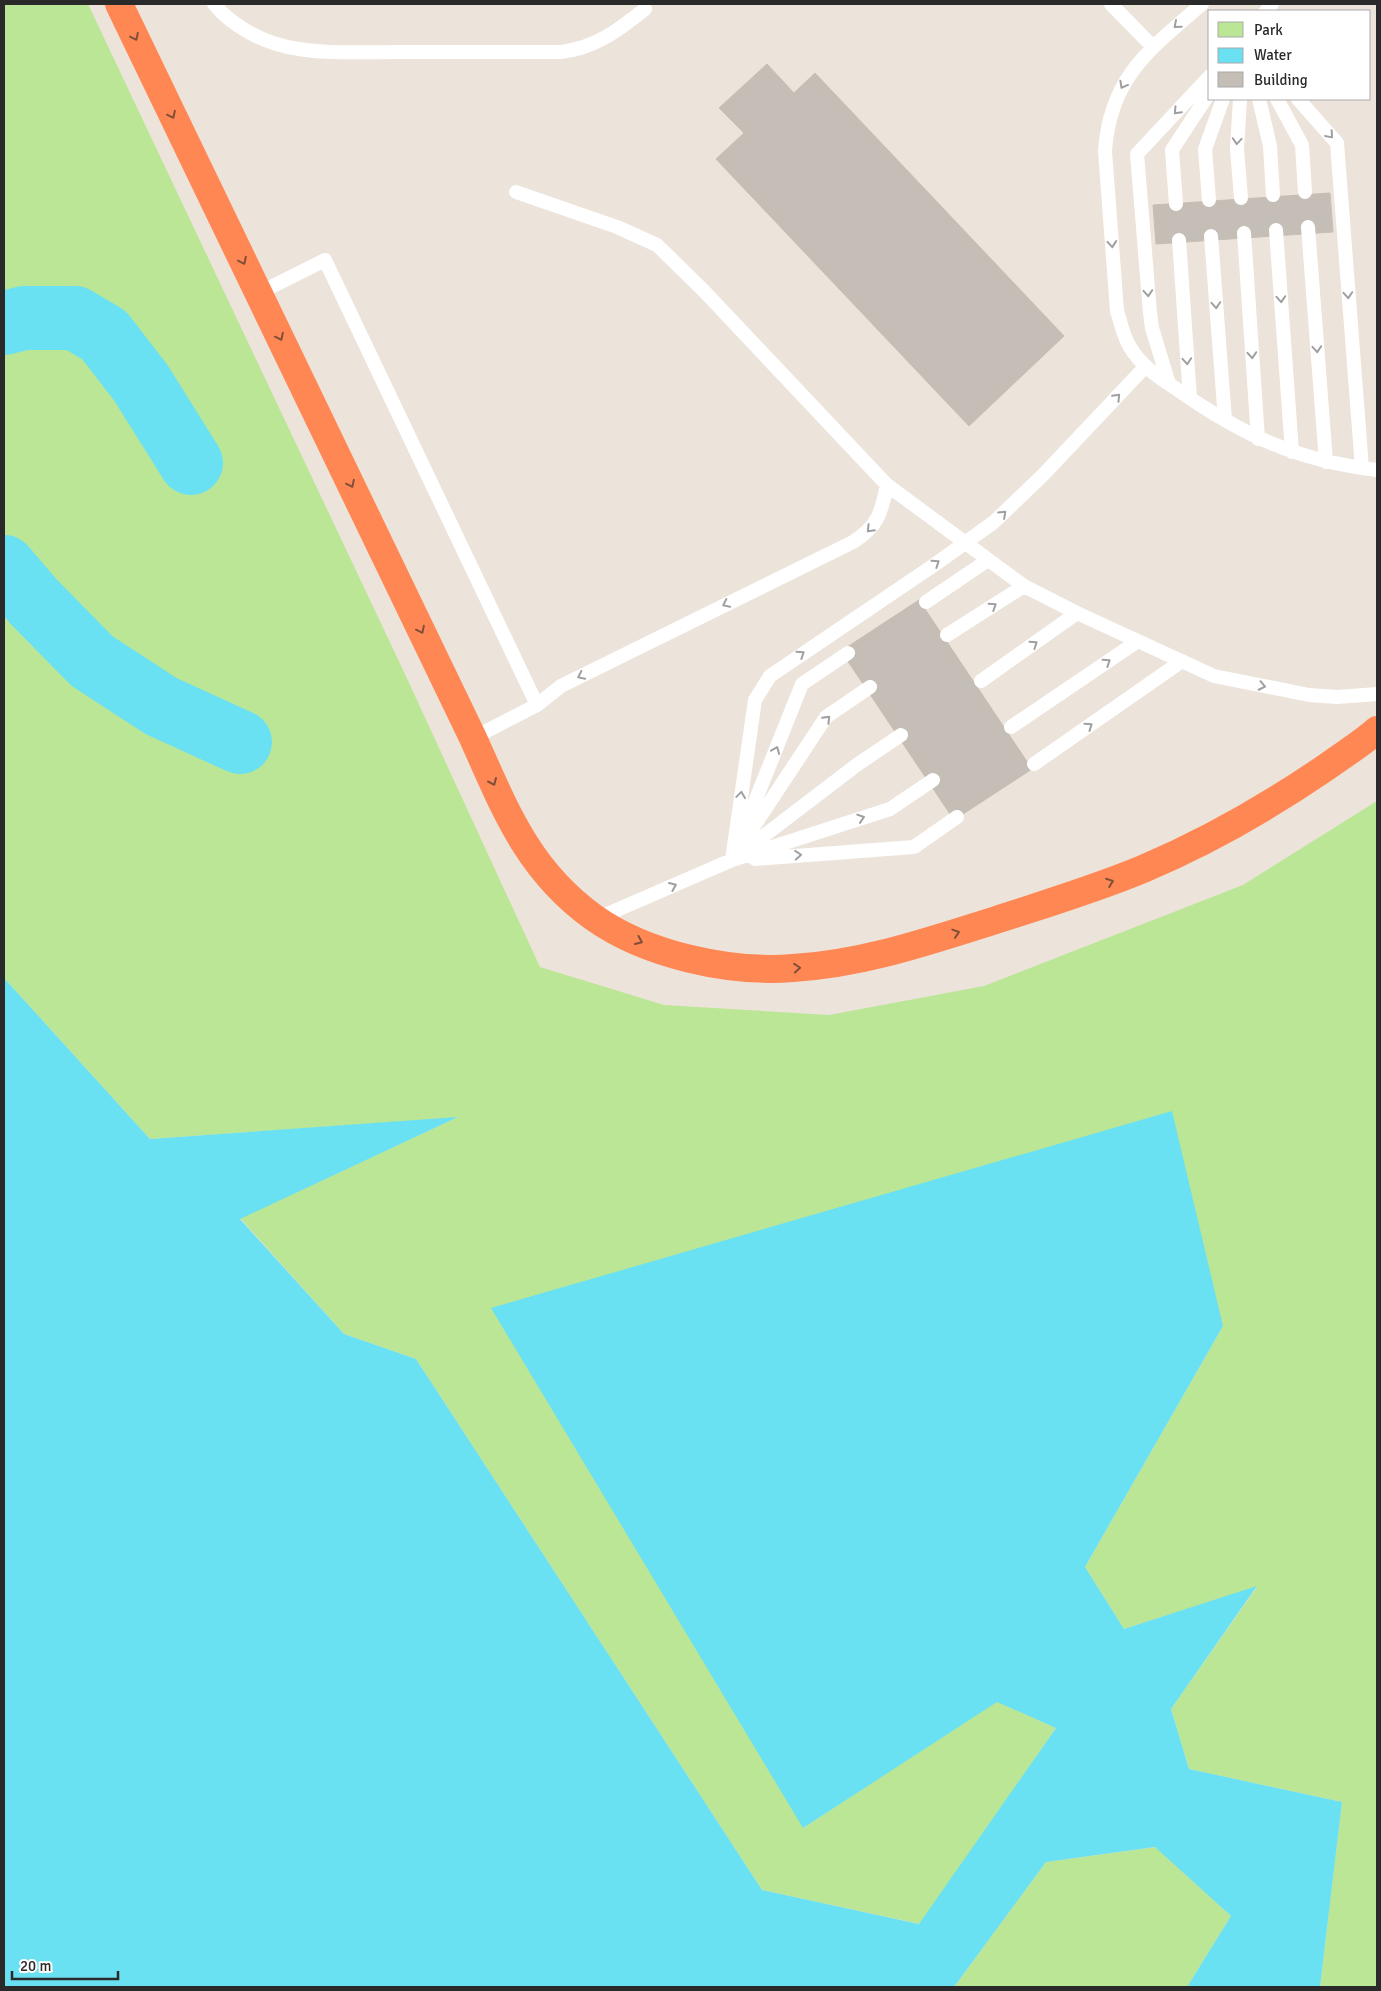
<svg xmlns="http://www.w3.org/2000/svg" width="1381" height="1991" font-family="Signika,sans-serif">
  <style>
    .green { fill: #bbe695 }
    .water { fill: #69e1f3 }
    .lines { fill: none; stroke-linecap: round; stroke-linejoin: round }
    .river { stroke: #69e1f3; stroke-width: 64 }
    .building { fill: #c4beb6; stroke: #c8beb4 }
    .service { stroke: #fff; stroke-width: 14 }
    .motorway { stroke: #ff8753; stroke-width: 28 }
    .oneway { stroke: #9f9f9f }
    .oneway2 { stroke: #7f4f3a }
  </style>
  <rect width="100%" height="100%" fill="#ece3db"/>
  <path class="green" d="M 4,4 L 88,4 L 404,672 L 540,967 L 664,1005 L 829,1015 L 984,986 L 1243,885 L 1377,801 L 1377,1987 L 1320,1987 L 1342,1802 L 1189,1769 L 1171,1709 L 1257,1587 L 1124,1629 L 1085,1567 L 1223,1326 L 803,1828 L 997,1701 L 1056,1728 L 920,1924 L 762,1890 L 416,1359 L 344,1334 L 240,1218 L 456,1118 L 150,1139 L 4,978 Z
    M 1156,1847 L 1231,1916 L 1187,1987 L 954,1987 L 1046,1862 Z"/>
  <path class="water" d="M 4,978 L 150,1139 L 458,1117 L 240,1219 L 344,1334 L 416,1359 L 762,1890 L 919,1924 L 1056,1728 L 997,1702 L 803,1828 L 491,1308 L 1172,1111 L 1223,1326 L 1085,1567 L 1124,1629 L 1257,1586 L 1171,1709 L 1189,1769 L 1342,1802 L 1320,1987 L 1187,1987 L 1231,1916 L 1155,1847 L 1046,1862 L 954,1987 L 4,1987 Z"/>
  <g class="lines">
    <path class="river" d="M 4,323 L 24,318 L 75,318 L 104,335 L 141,383 L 191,463
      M 4,567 L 33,601 L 92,661 L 161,706 L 240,742"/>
  </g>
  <path class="building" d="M 767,64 L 794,93 L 815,73 L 1064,336 L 969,426 L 716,159 L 744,133 L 719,108 Z
    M 1330,193 L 1333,232 L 1156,244 L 1153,205 Z
    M 919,600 L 1032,769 L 954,820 L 841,651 Z"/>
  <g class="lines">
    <path class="service" d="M 214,4 C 234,28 267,45 299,49 C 331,54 365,52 398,52 C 452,52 507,52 561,52 C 595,48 619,30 645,9
      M 1111,4 L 1153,47
      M 1202,4 C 1150,49 1110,77 1105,151 L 1117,311 C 1121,323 1123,336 1130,347 C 1141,366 1160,378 1178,390 C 1242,435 1298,461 1377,470
      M 1266,11 L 1272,4
      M 1240,99 L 1237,149 L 1241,198
      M 1259,99 L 1270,146 L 1273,195
      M 1277,99 L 1302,145 L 1305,192
      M 1298,99 L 1337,143 L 1362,468
      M 516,192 L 617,227 L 657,245 L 704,291 L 887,485 L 1024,586 L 1077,613 L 1214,676 L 1309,695 L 1337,697 L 1377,694
      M 1209,200 L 1205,149 L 1223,99
      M 1176,204 L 1172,150 L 1210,92
      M 1308,227 L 1326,462
      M 1276,230 L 1292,452
      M 1244,233 L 1258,439
      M 1211,236 L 1225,420
      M 1179,240 L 1190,398
      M 259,293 L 325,260 L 537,705
      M 1169,384 L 1152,328 L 1150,313 L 1137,154 L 1210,76
      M 926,602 L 988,560
      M 947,635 L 1024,586
      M 981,681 L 1077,613
      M 1011,727 L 1138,641
      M 473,738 L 537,705 L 561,686 L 853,542 C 878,526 881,514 887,485
      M 1034,764 L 1182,661
      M 748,835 L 826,717 L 870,687
      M 740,839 L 802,684 L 848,653
      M 740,854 L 858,764 L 901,735
      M 755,859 L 914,847 L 957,817
      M 732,860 L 755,700 L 770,676 L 937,563 L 994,522 L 1043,475 L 1145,367
      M 596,919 L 732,860 L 890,809 L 933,780"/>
    <path class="motorway" d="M 119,4 L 473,738 C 505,809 527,869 593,917 C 646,955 729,973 793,968 C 863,964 929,941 996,920 C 1045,904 1095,889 1143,869 C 1207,842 1268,807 1325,768 C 1343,755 1361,744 1377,730"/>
  </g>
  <defs><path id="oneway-chevron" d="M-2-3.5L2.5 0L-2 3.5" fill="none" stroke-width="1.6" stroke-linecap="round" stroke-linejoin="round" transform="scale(1.25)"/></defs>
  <g class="oneway">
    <use href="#oneway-chevron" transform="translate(1177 25) rotate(139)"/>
    <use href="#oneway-chevron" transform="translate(1123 85) rotate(119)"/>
    <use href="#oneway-chevron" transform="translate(1177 111) rotate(133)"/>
    <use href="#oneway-chevron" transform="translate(1330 135) rotate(49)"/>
    <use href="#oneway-chevron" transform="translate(1237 141) rotate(94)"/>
    <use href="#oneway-chevron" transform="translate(1112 244) rotate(85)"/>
    <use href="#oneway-chevron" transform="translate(1148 293) rotate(86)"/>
    <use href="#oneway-chevron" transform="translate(1348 295) rotate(86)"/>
    <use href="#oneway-chevron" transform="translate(1281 299) rotate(86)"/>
    <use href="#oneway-chevron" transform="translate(1216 305) rotate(86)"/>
    <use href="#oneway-chevron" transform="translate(1317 349) rotate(86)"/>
    <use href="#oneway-chevron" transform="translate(1252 355) rotate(86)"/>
    <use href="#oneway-chevron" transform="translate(1187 361) rotate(86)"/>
    <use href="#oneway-chevron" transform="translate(1117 397) rotate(-46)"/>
    <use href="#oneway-chevron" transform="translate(1003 514) rotate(-43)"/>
    <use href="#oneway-chevron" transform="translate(870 529) rotate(134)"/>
    <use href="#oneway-chevron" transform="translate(936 563) rotate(-34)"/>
    <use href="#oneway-chevron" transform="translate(726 604) rotate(154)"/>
    <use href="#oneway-chevron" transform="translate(993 606) rotate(-33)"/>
    <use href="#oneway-chevron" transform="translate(1034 644) rotate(-35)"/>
    <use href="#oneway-chevron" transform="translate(801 654) rotate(-34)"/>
    <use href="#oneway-chevron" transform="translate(1107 662) rotate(-34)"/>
    <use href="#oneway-chevron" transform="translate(581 676) rotate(154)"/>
    <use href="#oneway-chevron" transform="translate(1262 686) rotate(12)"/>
    <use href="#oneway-chevron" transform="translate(827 719) rotate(-46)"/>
    <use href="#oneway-chevron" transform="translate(1089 726) rotate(-35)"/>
    <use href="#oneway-chevron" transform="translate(776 750) rotate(-68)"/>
    <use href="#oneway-chevron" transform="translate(741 795) rotate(-82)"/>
    <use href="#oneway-chevron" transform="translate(861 818) rotate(-18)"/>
    <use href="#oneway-chevron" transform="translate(798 855) rotate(-4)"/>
    <use href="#oneway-chevron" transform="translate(673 886) rotate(-23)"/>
  </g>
  <g class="oneway2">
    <use href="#oneway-chevron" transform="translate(135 37) rotate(64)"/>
    <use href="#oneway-chevron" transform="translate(172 115) rotate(64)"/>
    <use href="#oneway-chevron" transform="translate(243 261) rotate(64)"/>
    <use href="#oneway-chevron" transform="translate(280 337) rotate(64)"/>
    <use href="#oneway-chevron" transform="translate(351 484) rotate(64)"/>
    <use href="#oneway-chevron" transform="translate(421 630) rotate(64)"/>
    <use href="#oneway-chevron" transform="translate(493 782) rotate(66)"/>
    <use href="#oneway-chevron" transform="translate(1110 882) rotate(-21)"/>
    <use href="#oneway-chevron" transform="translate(956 933) rotate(-18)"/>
    <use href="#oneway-chevron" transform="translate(639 941) rotate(24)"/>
    <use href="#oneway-chevron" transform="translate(797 968) rotate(-5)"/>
  </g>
  <rect width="1381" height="1991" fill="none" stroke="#2a2a2a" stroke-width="10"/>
  <rect x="1208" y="10" width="162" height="90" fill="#ffffff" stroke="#aaaaaa"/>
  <rect x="1218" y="22" width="25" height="15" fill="#bbe695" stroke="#aaaaaa"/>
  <text x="1254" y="35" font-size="15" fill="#2a2a2a">Park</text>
  <rect x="1218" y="48" width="25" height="15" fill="#69e1f3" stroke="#aaaaaa"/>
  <text x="1254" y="60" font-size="15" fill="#2a2a2a">Water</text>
  <rect x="1218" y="72" width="25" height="15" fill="#c4beb6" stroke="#aaaaaa"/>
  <text x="1254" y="85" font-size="15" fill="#2a2a2a">Building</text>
  <path d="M12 1971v8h106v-8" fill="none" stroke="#2a2a2a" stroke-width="2.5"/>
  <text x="20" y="1971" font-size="15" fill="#2a2a2a" stroke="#ffffff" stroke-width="4" paint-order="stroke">20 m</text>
</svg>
